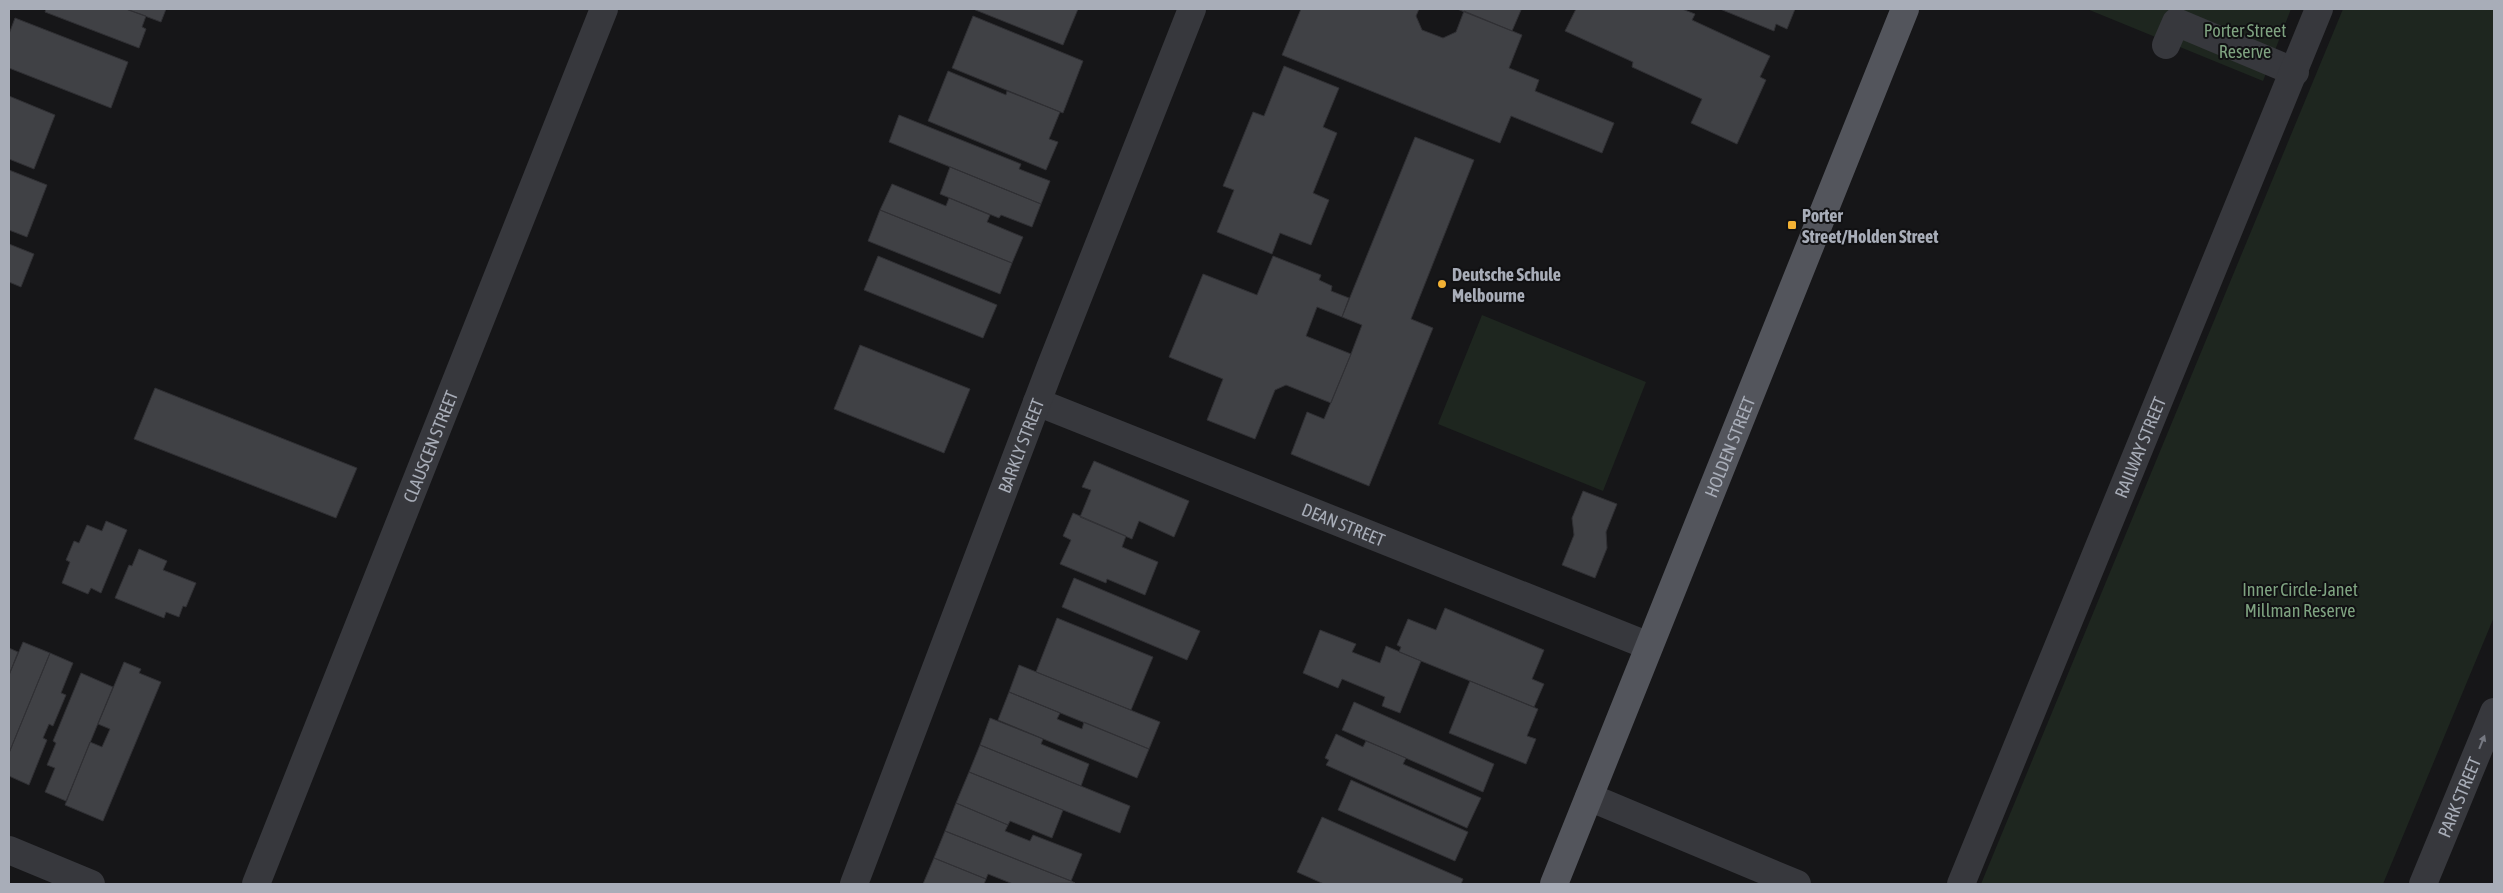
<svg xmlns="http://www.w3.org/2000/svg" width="2503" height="893" font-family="'Asap Condensed',sans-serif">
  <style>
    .green { fill: #1e261f }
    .building { fill: #404145; stroke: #303034 }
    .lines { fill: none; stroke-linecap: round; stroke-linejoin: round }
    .minor { stroke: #37383d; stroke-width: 28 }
    .major { stroke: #53555c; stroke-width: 28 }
    .oneway { fill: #757881 }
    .poi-dot { fill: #f2b134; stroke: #111113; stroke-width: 2 }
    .labels { text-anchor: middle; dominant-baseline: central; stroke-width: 4; stroke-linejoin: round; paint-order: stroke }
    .park-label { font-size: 18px; fill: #7fa381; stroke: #111113 }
    .poi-label { font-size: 18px; font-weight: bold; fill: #a8adb8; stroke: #111113; text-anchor: start }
    .street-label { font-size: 18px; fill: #a8adb8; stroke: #111113 }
  </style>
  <rect width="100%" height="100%" fill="#161618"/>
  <path class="green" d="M 2087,9 L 2291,9 L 2263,81 Z
    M 2343,9 L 2494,9 L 2494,617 L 2383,884 L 1981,884 Z
    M 1482,315 L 1646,382 L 1603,491 L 1438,424 Z"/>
  <path class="building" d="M 46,9 L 126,9 L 146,16 L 142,27 L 146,29 L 139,48 L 45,12 Z
    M 126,9 L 166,9 L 161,22 Z
    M 973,9 L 1078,9 L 1063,45 Z
    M 1301,9 L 1419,9 L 1416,16 L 1422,30 L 1443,38 L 1456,32 L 1464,11 L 1522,35 L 1509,68 L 1539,80 L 1535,91 L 1614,123 L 1602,153 L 1511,116 L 1500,143 L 1282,55 Z
    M 1457,9 L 1518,9 L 1521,10 L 1512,31 Z
    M 1576,9 L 1682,9 L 1695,14 L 1692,20 L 1770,56 L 1760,77 L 1766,80 L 1737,144 L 1691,123 L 1702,99 L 1632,67 L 1633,62 L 1565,31 Z
    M 1720,9 L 1795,9 L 1787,29 L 1776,24 L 1774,31 Z
    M 973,16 L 1083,61 L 1063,113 L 952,68 Z
    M 15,18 L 128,62 L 111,108 L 9,68 L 9,34 Z
    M 1284,66 L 1339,88 L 1323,127 L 1337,133 L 1313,193 L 1329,200 L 1311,245 L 1280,233 L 1272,254 L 1217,232 L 1234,190 L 1223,186 L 1253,112 L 1264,116 Z
    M 948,71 L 1006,95 L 1007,91 L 1060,112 L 1049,139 L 1058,142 L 1046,170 L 928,121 Z
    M 9,96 L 55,115 L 34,169 L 9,159 Z
    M 899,115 L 1021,164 L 1019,169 L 1050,181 L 1041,204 L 889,142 Z
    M 1415,137 L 1474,160 L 1411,319 L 1433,328 L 1369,486 L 1291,454 L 1307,412 L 1324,419 L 1351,354 L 1362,325 L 1342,317 Z
    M 950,167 L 1041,204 L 1032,227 L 1001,215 L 999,218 L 940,194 Z
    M 9,170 L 47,185 L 27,237 L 9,230 Z
    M 892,184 L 946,206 L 949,198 L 990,215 L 987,222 L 1023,237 L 1012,263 L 880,210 Z
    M 880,210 L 1012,263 L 1000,294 L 868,241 Z
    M 9,244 L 34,254 L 21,287 L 9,282 Z
    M 878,256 L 997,305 L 983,338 L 864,290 Z
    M 1273,256 L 1321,275 L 1319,280 L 1332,286 L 1331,291 L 1349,298 L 1342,317 L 1317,307 L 1306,336 L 1351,354 L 1331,403 L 1286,385 L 1275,390 L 1255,439 L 1207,420 L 1223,379 L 1169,357 L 1203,274 L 1257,295 Z
    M 860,345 L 970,389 L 944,453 L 834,409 Z
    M 155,388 L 357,468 L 336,518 L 134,439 Z
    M 1094,461 L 1189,501 L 1174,537 L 1139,521 L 1132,539 L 1080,517 L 1091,490 L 1082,487 Z
    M 1583,491 L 1617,504 L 1606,532 L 1607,548 L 1595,578 L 1562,565 L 1574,535 L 1572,518 Z
    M 1073,513 L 1126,536 L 1122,547 L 1158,562 L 1145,595 L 1107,579 L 1106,583 L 1060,564 L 1071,540 L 1063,536 Z
    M 106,521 L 127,530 L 101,593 L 91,588 L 88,594 L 62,583 L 70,562 L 66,560 L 74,541 L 79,543 L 87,525 L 102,531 Z
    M 139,549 L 167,561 L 163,570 L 196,583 L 186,607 L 183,606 L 179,617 L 166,612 L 164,618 L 115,598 L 129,565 L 132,566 Z
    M 1074,578 L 1200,631 L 1187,660 L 1062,607 Z
    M 1445,608 L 1544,650 L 1532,679 L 1544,684 L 1534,707 L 1399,652 L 1401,647 L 1397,645 L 1408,619 L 1436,630 Z
    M 1057,618 L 1153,657 L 1131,710 L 1036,672 Z
    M 1320,630 L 1356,644 L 1352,652 L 1380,663 L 1386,646 L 1421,661 L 1400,713 L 1382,706 L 1385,697 L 1342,679 L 1338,688 L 1303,673 Z
    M 23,642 L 50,653 L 9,753 L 9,675 Z
    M 9,648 L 18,652 L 9,675 Z
    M 50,653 L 73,663 L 61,693 L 66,695 L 53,726 L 49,724 L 43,738 L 47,740 L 29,785 L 9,776 L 9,753 Z
    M 124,662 L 141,669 L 139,673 L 161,682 L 103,821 L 65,805 L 90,742 L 102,747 L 110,729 L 98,724 Z
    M 1019,665 L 1160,722 L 1149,749 L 1009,692 Z
    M 81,673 L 113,687 L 66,801 L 45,792 L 55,768 L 47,765 L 56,743 L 53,741 Z
    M 1470,681 L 1538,709 L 1527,736 L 1536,739 L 1526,764 L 1449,733 Z
    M 1009,692 L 1060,713 L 1057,719 L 1082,729 L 1084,722 L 1149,749 L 1137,778 L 998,720 Z
    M 1354,702 L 1494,764 L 1483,792 L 1342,730 Z
    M 990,718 L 1043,739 L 1041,744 L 1089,764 L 1081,786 L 980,745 Z
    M 1336,734 L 1363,747 L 1366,741 L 1406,758 L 1403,764 L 1481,798 L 1467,828 L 1326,765 L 1329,760 L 1325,758 Z
    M 980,745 L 1130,806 L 1120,833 L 969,772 Z
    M 969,772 L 1063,810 L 1052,838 L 1010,821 L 1008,825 L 956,803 Z
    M 1351,780 L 1468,832 L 1455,861 L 1338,810 Z
    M 956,803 L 1008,825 L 1005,831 L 1030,841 L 1033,835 L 1082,854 L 1071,881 L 945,831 Z
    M 1322,817 L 1463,879 L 1461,884 L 1324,884 L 1297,872 Z
    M 945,831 L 1071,881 L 1075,883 L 1013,884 L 988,874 L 986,879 L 934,858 Z
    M 934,858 L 986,879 L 984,884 L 923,884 Z"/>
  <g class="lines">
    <g class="minor">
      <path d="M 2166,45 L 2176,22 L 2295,72"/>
      <path id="s1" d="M 1037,402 L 1649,646"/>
      <path d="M 1589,797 L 1797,884"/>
      <path d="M 9,850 L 91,884"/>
      <path id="s2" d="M 256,884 L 604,9"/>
      <path id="s3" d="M 854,884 L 1050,368 L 1192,9"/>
      <path id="s4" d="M 1961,884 L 2319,9"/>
      <path id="s5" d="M 2423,884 L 2494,712"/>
    </g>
    <path class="major" id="s6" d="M 1554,884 L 1905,9"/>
  </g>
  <defs><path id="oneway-solid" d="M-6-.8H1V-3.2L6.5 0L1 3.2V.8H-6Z" transform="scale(1.25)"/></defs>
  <use class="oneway" href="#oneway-solid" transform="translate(2482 742) rotate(-68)"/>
  <g class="poi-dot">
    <rect x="1787" y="220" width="10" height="10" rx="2.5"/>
    <circle cx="1442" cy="284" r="5"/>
  </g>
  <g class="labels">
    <g class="park-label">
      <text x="2245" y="30">Porter Street<tspan x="2245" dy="21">Reserve</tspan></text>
      <text x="2300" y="589">Inner Circle-Janet<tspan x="2300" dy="21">Millman Reserve</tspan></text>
    </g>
    <g class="poi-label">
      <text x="1802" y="215">Porter<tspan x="1802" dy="21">Street/Holden Street</tspan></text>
      <text x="1452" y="274">Deutsche Schule<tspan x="1452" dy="21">Melbourne</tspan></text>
    </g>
    <g class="street-label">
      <text stroke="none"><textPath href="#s3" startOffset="469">BARKLY STREET</textPath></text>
      <text stroke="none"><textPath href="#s2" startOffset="471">CLAUSCEN STREET</textPath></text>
      <text stroke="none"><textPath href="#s6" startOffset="471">HOLDEN STREET</textPath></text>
      <text stroke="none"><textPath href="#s4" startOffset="472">RAILWAY STREET</textPath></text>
      <text stroke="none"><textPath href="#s1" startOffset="330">DEAN STREET</textPath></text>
      <text stroke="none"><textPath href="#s5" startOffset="94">PARK STREET</textPath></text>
    </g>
  </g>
  <rect width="2503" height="893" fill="none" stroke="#a8adb8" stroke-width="20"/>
</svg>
